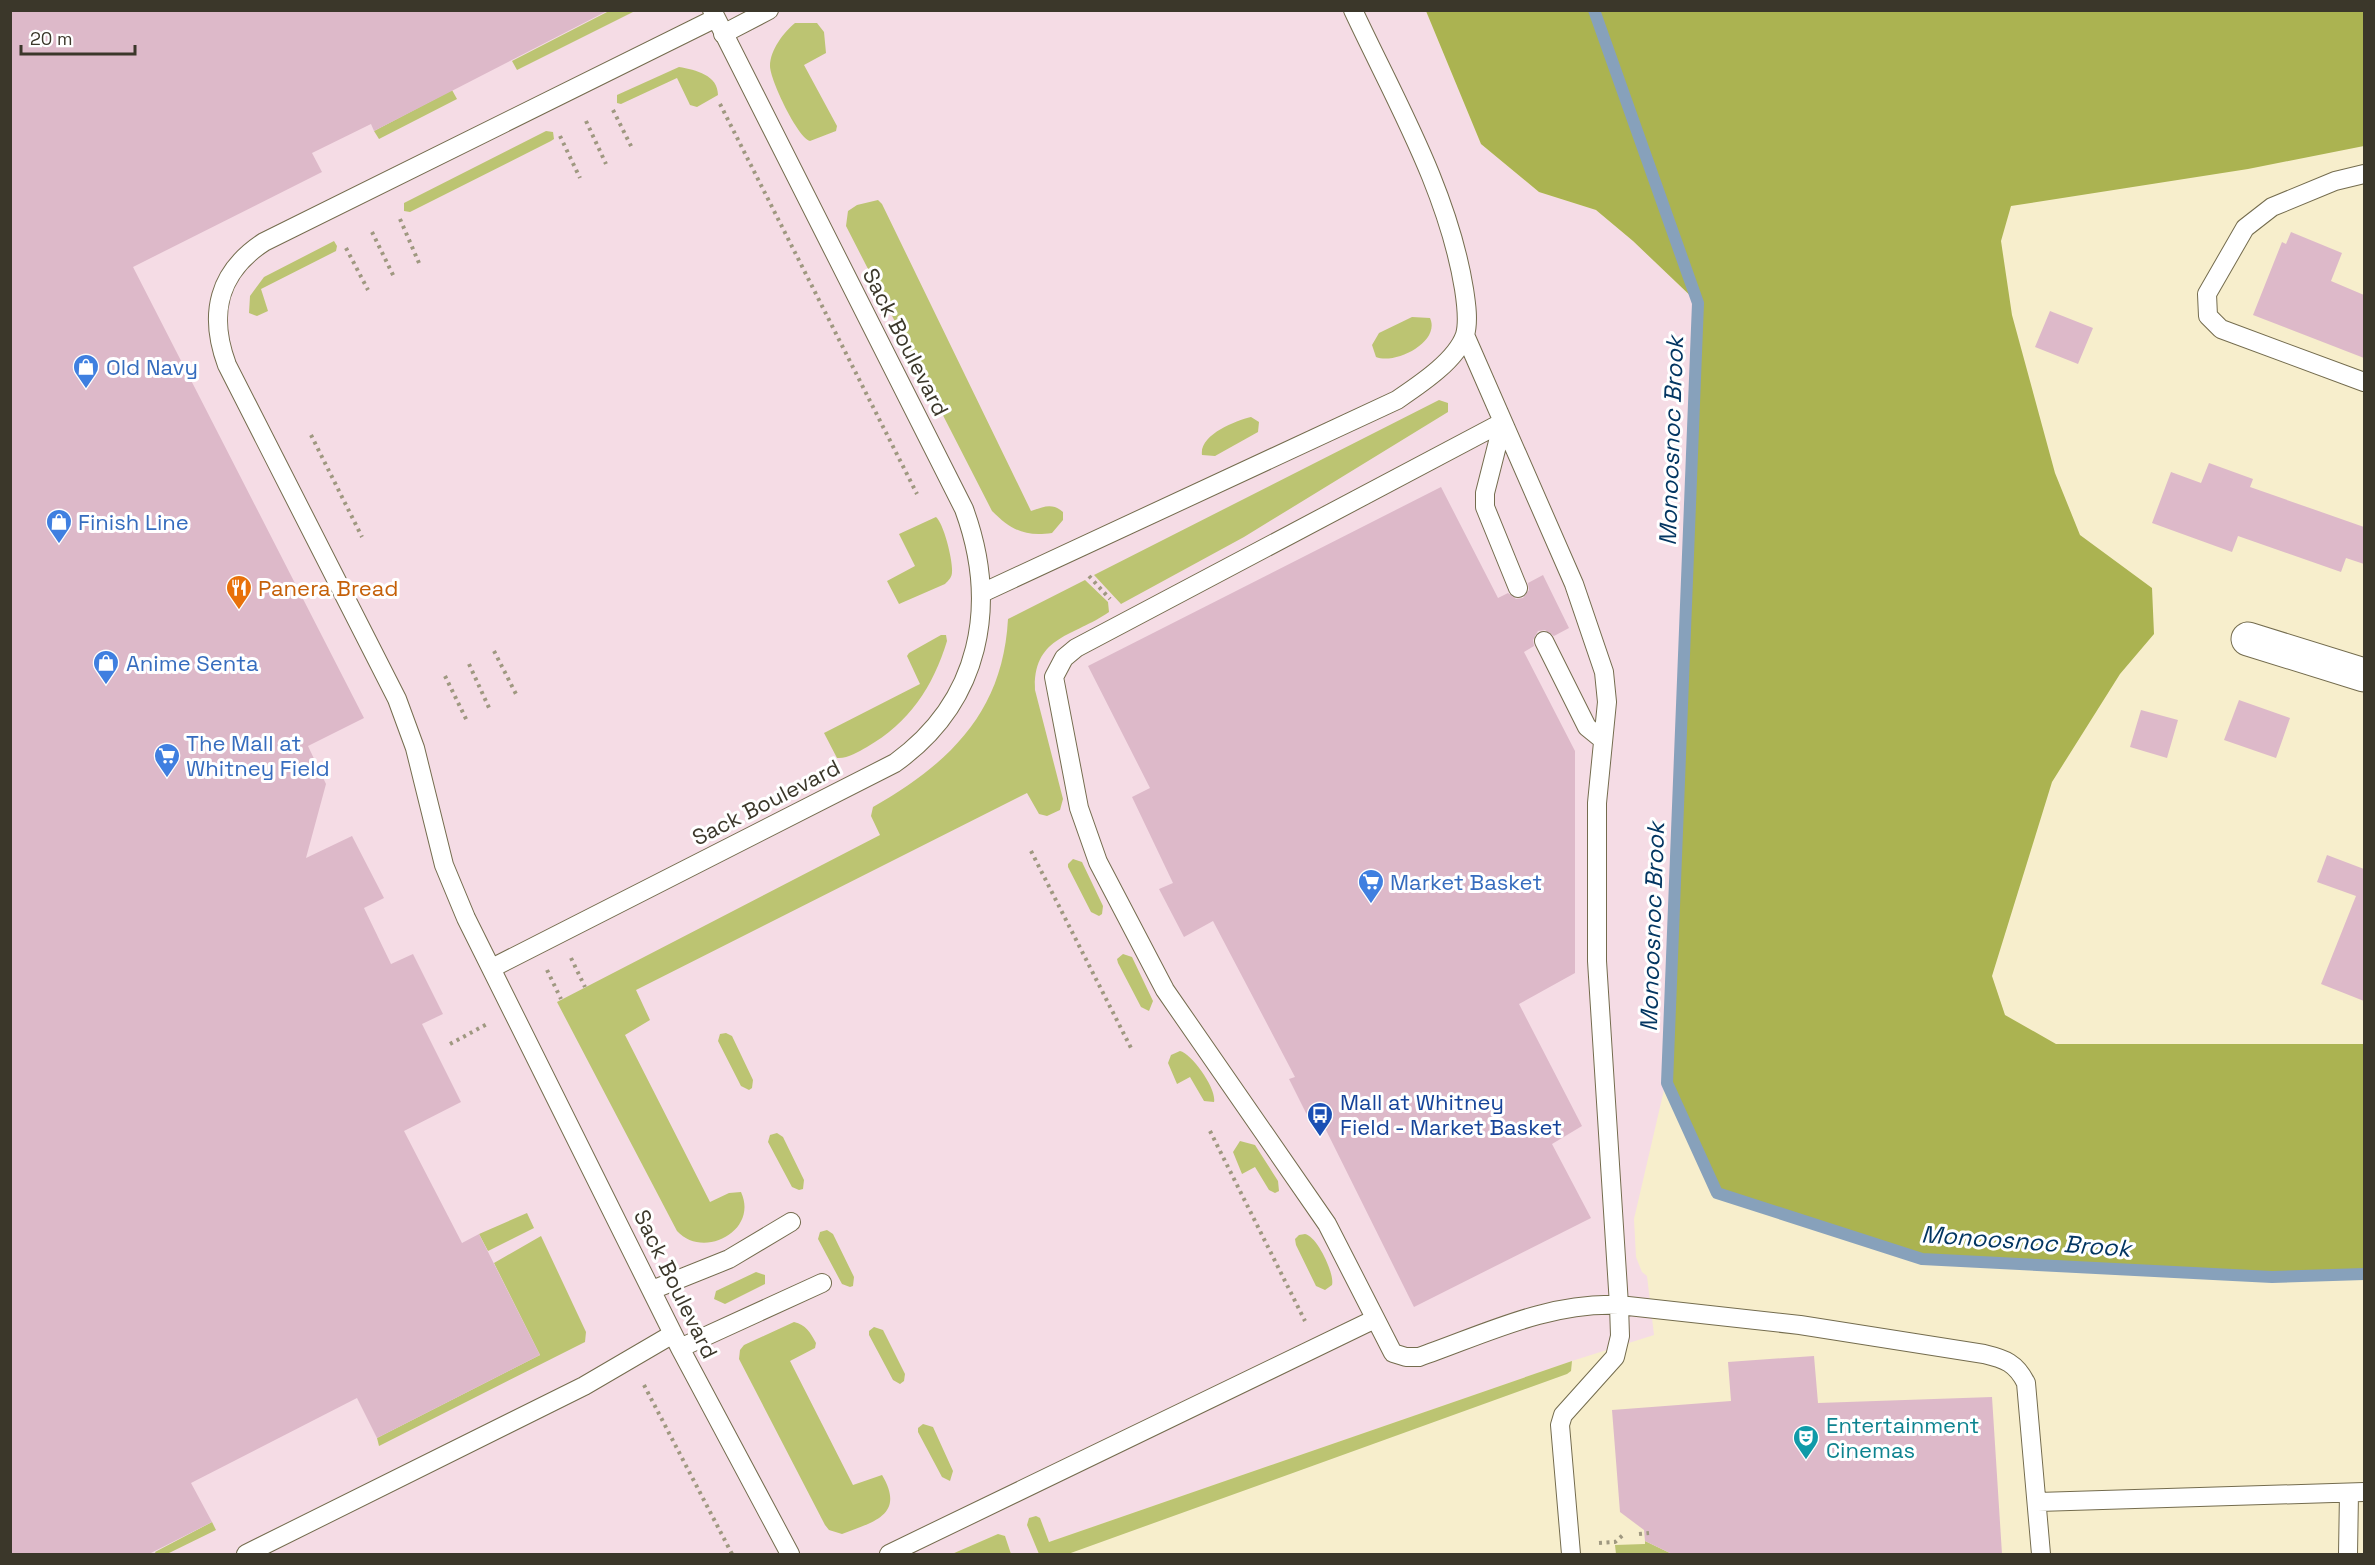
<svg xmlns="http://www.w3.org/2000/svg" width="2375" height="1565" font-family="'Space Grotesk',sans-serif">
  <style>
    .commercial { fill: #f5dce5 }
    .green { fill: #bcc472 }
    .forest { fill: #abb351 }
    .lines { fill: none; stroke-linecap: round; stroke-linejoin: round }
    .stream { stroke: #87a1bb; stroke-width: 12 }
    .building { fill: #ddb9c9 }
    .service-casing { stroke: #746c4e; stroke-width: 20 }
    .minor-casing { stroke: #746c4e; stroke-width: 35 }
    .path { stroke: #9f9880; stroke-width: 4; stroke-dasharray: 3 4.5; stroke-linecap: butt }
    .service { stroke: #fff; stroke-width: 18 }
    .minor { stroke: #fff; stroke-width: 33 }
    .labels { text-anchor: middle; dominant-baseline: central; stroke-width: 6; stroke-linejoin: round; paint-order: stroke }
    .street-label { font-size: 22px; fill: #3b372a; stroke: #fff }
    .shop-label { font-size: 22px; fill: #366cbe; stroke: #fff; text-anchor: start }
    .food-label { font-size: 22px; fill: #c56008; stroke: #fff; text-anchor: start }
    .transit-label { font-size: 22px; fill: #164399; stroke: #fff; text-anchor: start }
    .culture-label { font-size: 22px; fill: #0d838f; stroke: #fff; text-anchor: start }
    .water-label { font-size: 24px; font-style: italic; fill: #033662; stroke: #fff }
  </style>
  <rect width="100%" height="100%" fill="#f7eecc"/>
  <path class="commercial" d="M 11,11 L 1426,11 L 1481,144 L 1539,192 L 1596,210 L 1633,241 L 1698,303 L 1667,1077 L 1634,1219 L 1636,1257 L 1642,1272 L 1647,1276 L 1654,1335 L 1572,1361 L 1049,1542 L 1040,1518 L 1031,1517 L 1027,1525 L 1039,1554 L 1011,1554 L 1005,1536 L 998,1534 L 952,1554 L 11,1554 Z"/>
  <path class="green" d="M 609,11 L 635,11 L 517,70 L 512,61 Z
    M 795,23 L 817,23 L 824,32 L 826,53 L 804,65 L 837,126 L 836,131 L 810,141 C 798,138 770,80 770,66 C 770,50 784,32 795,23 Z
    M 679,67 C 696,70 718,75 718,95 L 697,107 L 690,105 L 677,78 L 621,104 L 617,103 L 617,95 Z
    M 452,90 L 457,99 L 379,139 L 374,131 Z
    M 546,131 L 553,132 L 554,139 L 551,141 L 410,212 L 404,211 L 404,203 Z
    M 878,200 L 882,204 L 1031,511 C 1043,507 1052,502 1063,512 L 1063,520 L 1052,533 C 1025,537 1011,530 992,511 L 846,226 L 848,211 L 857,205 Z
    M 334,241 L 337,246 L 336,251 L 261,289 L 268,311 L 257,316 L 249,313 L 250,296 L 264,277 Z
    M 1412,317 L 1430,318 C 1441,342 1395,365 1376,357 L 1372,345 L 1379,333 Z
    M 1439,400 L 1448,403 L 1448,412 L 1244,537 L 1121,604 L 1094,575 Z
    M 1251,417 L 1259,422 L 1258,432 L 1215,456 L 1202,455 C 1199,435 1235,421 1251,417 Z
    M 936,517 C 944,524 953,561 952,572 C 952,577 949,580 945,584 L 899,604 L 887,581 L 915,566 L 899,534 Z
    M 1085,580 L 1108,602 L 1109,612 C 1073,637 1033,636 1035,690 L 1063,799 L 1060,810 L 1047,816 L 1039,814 L 1027,793 L 636,990 L 650,1020 L 625,1035 L 710,1202 L 729,1193 L 741,1192 C 759,1231 703,1260 677,1231 L 557,1002 L 880,835 L 871,816 L 873,807 C 950,763 1003,712 1008,619 Z
    M 941,635 L 946,635 L 947,641 C 933,687 909,723 867,747 C 858,752 847,759 837,758 L 824,733 L 920,684 L 907,656 L 909,653 Z
    M 1073,859 L 1082,862 L 1103,906 L 1102,914 L 1099,916 L 1091,912 L 1068,867 L 1068,864 Z
    M 1123,954 L 1132,957 L 1153,1001 L 1149,1011 L 1141,1007 L 1118,963 L 1117,959 Z
    M 726,1033 L 732,1036 L 753,1080 L 752,1088 L 749,1090 L 741,1086 L 718,1041 L 720,1034 Z
    M 1180,1051 C 1192,1054 1217,1089 1214,1102 L 1204,1101 L 1190,1077 L 1177,1084 L 1168,1063 L 1171,1055 Z
    M 777,1133 L 783,1137 L 804,1180 L 803,1189 L 799,1190 L 792,1187 L 768,1142 L 770,1135 Z
    M 1240,1141 L 1255,1145 L 1278,1181 L 1279,1191 L 1275,1193 L 1269,1190 L 1255,1167 L 1242,1174 L 1233,1152 Z
    M 527,1213 L 534,1228 L 488,1251 L 479,1234 Z
    M 827,1230 L 833,1234 L 854,1277 L 853,1286 L 850,1287 L 842,1284 L 818,1239 L 820,1232 Z
    M 1305,1234 C 1317,1236 1335,1274 1332,1285 L 1325,1290 L 1316,1286 L 1296,1245 L 1295,1239 L 1299,1235 Z
    M 541,1236 L 586,1332 L 585,1342 L 379,1446 L 377,1438 L 540,1355 L 494,1263 Z
    M 756,1272 L 765,1275 L 765,1284 L 725,1304 L 714,1299 L 716,1291 Z
    M 794,1322 C 806,1325 810,1332 816,1343 L 815,1348 L 790,1361 L 853,1485 L 882,1475 C 906,1515 873,1522 842,1534 L 829,1530 L 825,1525 L 739,1359 L 740,1350 L 744,1345 Z
    M 874,1327 L 883,1330 L 905,1374 L 904,1381 L 900,1384 L 893,1380 L 869,1335 L 869,1331 Z
    M 1572,1361 L 1571,1371 L 1567,1374 L 1068,1554 L 1039,1554 L 1027,1525 L 1029,1518 L 1036,1516 L 1040,1518 L 1049,1542 Z
    M 923,1424 L 933,1427 L 953,1471 L 950,1481 L 942,1477 L 918,1432 L 918,1428 Z
    M 212,1522 L 216,1530 L 167,1554 L 156,1554 L 155,1552 Z
    M 998,1534 L 1005,1536 L 1011,1554 L 952,1554 Z
    M 1645,1541 L 1672,1554 L 1616,1554 L 1615,1545 L 1645,1544 Z"/>
  <path class="forest" d="M 1426,11 L 2364,11 L 2364,146 L 2248,169 L 2011,206 L 2001,241 L 2012,315 L 2055,473 L 2080,535 L 2152,588 L 2154,634 L 2120,674 L 2052,782 L 1992,976 L 2005,1015 L 2056,1044 L 2364,1044 L 2364,1274 L 2272,1277 L 1934,1259 L 1717,1193 L 1667,1083 L 1698,303 L 1633,241 L 1596,210 L 1539,192 L 1481,144 Z"/>
  <g class="lines">
    <path class="stream" d="M 1594,10 L 1698,303 L 1667,1083 L 1717,1193 L 1922,1259 L 2272,1277 L 2364,1274"/>
  </g>
  <path class="building" d="M 10,10 L 609,10 L 374,131 L 371,124 L 312,153 L 322,172 L 133,267 L 364,718 L 308,746 L 326,784 L 306,858 L 352,836 L 384,898 L 364,908 L 391,964 L 413,954 L 443,1014 L 422,1024 L 461,1102 L 404,1131 L 462,1243 L 479,1234 L 540,1355 L 377,1438 L 357,1398 L 191,1483 L 212,1522 L 149,1554 L 10,1554 Z
    M 2291,232 L 2342,253 L 2331,281 L 2364,295 L 2364,358 L 2253,315 L 2282,242 L 2286,244 Z
    M 2050,311 L 2093,328 L 2078,364 L 2035,347 Z
    M 2209,463 L 2253,479 L 2250,487 L 2364,527 L 2364,564 L 2346,558 L 2341,572 L 2238,536 L 2232,552 L 2152,523 L 2171,472 L 2201,483 Z
    M 1441,487 L 1498,598 L 1508,593 L 1516,599 L 1523,598 L 1529,590 L 1528,583 L 1543,575 L 1569,628 L 1554,636 L 1545,630 L 1538,631 L 1533,640 L 1534,646 L 1524,652 L 1575,751 L 1575,973 L 1519,1004 L 1582,1126 L 1552,1144 L 1591,1218 L 1414,1307 L 1321,1120 L 1312,1125 L 1289,1079 L 1295,1077 L 1213,921 L 1184,937 L 1159,889 L 1173,883 L 1132,797 L 1150,788 L 1088,666 Z
    M 2239,700 L 2290,718 L 2276,758 L 2224,740 Z
    M 2141,710 L 2178,720 L 2167,758 L 2130,747 Z
    M 2327,855 L 2364,869 L 2364,1001 L 2321,984 L 2356,896 L 2317,882 Z
    M 1814,1356 L 1818,1403 L 1992,1397 L 2002,1554 L 1672,1554 L 1645,1541 L 1644,1530 L 1620,1512 L 1612,1410 L 1731,1401 L 1728,1362 Z"/>
  <g class="lines">
    <defs>
      <path id="service" d="M 716,18 L 264,242 C 218,272 208,314 227,365 L 397,699 L 415,748 L 444,865 L 466,918 L 680,1348 L 790,1554
        M 723,34 L 769,10
        M 2364,174 L 2335,181 L 2272,207 L 2245,228 L 2207,294 L 2208,316 L 2221,329 L 2364,382
        M 1465,335 L 1574,584 L 1604,672 L 1607,702 L 1597,803 L 1597,961 L 1619,1305 L 1800,1325 L 1984,1354 C 2005,1359 2016,1363 2026,1383 L 2041,1554
        M 1503,422 L 1076,648 L 1064,658 L 1054,677 L 1079,808 L 1098,862 L 1165,990 L 1327,1224 L 1393,1353 L 1406,1357 L 1419,1357 C 1485,1334 1548,1302 1619,1305 L 1620,1336 L 1615,1357 L 1563,1415 L 1560,1425 L 1571,1554
        M 1503,422 L 1485,493 L 1485,507 L 1518,588
        M 982,593 L 1397,400 C 1419,385 1456,361 1465,335 C 1469,321 1466,302 1464,289 C 1448,190 1395,100 1353,10
        M 1544,641 L 1587,727 L 1603,740
        M 492,968 L 895,763 C 981,701 999,605 964,509 L 712,10
        M 652,1290 L 729,1259 L 791,1222
        M 680,1348 L 822,1283
        M 2038,1502 L 2364,1492
        M 246,1554 L 584,1386 L 673,1334
        M 889,1554 L 1375,1319
        M 2348,1554 L 2349,1493"/>
      <path id="minor" d="M 2248,639 L 2364,675"/>
    </defs>
    <use href="#service" class="service-casing"/>
    <use href="#minor" class="minor-casing"/>
    <path class="path" d="M 720,104 L 917,494
      M 613,110 L 633,150
      M 586,121 L 606,164
      M 560,136 L 580,178
      M 400,219 L 419,263
      M 372,232 L 394,277
      M 346,248 L 368,290
      M 311,435 L 362,537
      M 1089,576 L 1110,599
      M 494,651 L 517,696
      M 469,664 L 490,710
      M 445,676 L 467,721
      M 1031,851 L 1131,1048
      M 571,958 L 585,987
      M 547,970 L 561,999
      M 450,1044 L 489,1023
      M 1210,1131 L 1305,1321
      M 644,1385 L 732,1554
      M 1639,1534 L 1649,1533
      M 1599,1543 L 1615,1542 L 1623,1535"/>
    <use href="#service" class="service"/>
    <use href="#minor" class="minor"/>
  </g>
  <defs>
    <symbol id="shop-pin" viewBox="-11 -11 22 30"><path d="M0 17L-7.5 6A9.5 9.5 0 1 1 7.5 6Z" fill="#3f7fe0" stroke="#fff"/><path d="M-5-2.5h2.3a2.7 3.5 0 0 1 5.4 0H5L5.5 6h-11ZM-1.5-2.5h3a1.5 2.3 0 0 0-3 0Z" fill="#fff"/></symbol>
    <symbol id="restaurant-pin" viewBox="-11 -11 22 30"><path d="M0 17L-7.5 6A9.5 9.5 0 1 1 7.5 6Z" fill="#e8710a" stroke="#fff"/><path d="M-5-6h1v4h1v-4h1v4h1v-4h1v5L-1.5 .5V6h-2V.5L-5-1ZM5-6V6H3V1.5H1.5Q1.5-4 5-6Z" fill="#fff"/></symbol>
    <symbol id="supermarket-pin" viewBox="-11 -11 22 30"><path d="M0 17L-7.5 6A9.5 9.5 0 1 1 7.5 6Z" fill="#3f7fe0" stroke="#fff"/><path d="M-6-5.5h2.5l.6 2H6L4.5 2H-2.5L-4.4-4H-6ZM-1.5 3.2a1.3 1.3 0 1 0 .1 0ZM3 3.2a1.3 1.3 0 1 0 .1 0Z" fill="#fff"/></symbol>
    <symbol id="bus-pin" viewBox="-11 -11 22 30"><path d="M0 17L-7.5 6A9.5 9.5 0 1 1 7.5 6Z" fill="#1a4fb4" stroke="#fff"/><path d="M-5-6H5V4H4V6H2V4H-2V6H-4V4H-5ZM-3.5-4V0h7V-4ZM-3.5 1.2v1.5H-2V1.2ZM2 1.2v1.5H3.5V1.2Z" fill="#fff"/></symbol>
    <symbol id="theatre-pin" viewBox="-11 -11 22 30"><path d="M0 17L-7.5 6A9.5 9.5 0 1 1 7.5 6Z" fill="#0f9aa8" stroke="#fff"/><path d="M-5-5.5Q0-4 5-5.5V0Q5 5 0 6Q-5 5-5 0ZM-3.3-2.5H-1v1.5H-3.3ZM1-2.5H3.3v1.5H1ZM-2.8 1Q0 5.5 2.8 1Z" fill="#fff"/></symbol>
  </defs>
  <g fill-rule="evenodd">
    <use href="#shop-pin" x="71" y="352" width="30" height="40"/>
    <use href="#shop-pin" x="44" y="507" width="30" height="40"/>
    <use href="#restaurant-pin" x="224" y="573" width="30" height="40"/>
    <use href="#shop-pin" x="91" y="648" width="30" height="40"/>
    <use href="#supermarket-pin" x="152" y="741" width="30" height="40"/>
    <use href="#supermarket-pin" x="1356" y="867" width="30" height="40"/>
    <use href="#bus-pin" x="1305" y="1100" width="30" height="40"/>
    <use href="#theatre-pin" x="1791" y="1423" width="30" height="40"/>
  </g>
  <g class="labels">
    <g class="street-label">
      <text transform="translate(906 342) rotate(63)">Sack Boulevard</text>
      <text transform="translate(766 802) rotate(-27)">Sack Boulevard</text>
      <text transform="translate(676 1284) rotate(64)">Sack Boulevard</text>
    </g>
    <g class="shop-label">
      <text x="106" y="367">Old Navy</text>
      <text x="78" y="522">Finish Line</text>
      <text x="126" y="663">Anime Senta</text>
      <text x="186" y="743">The Mall at<tspan x="186" dy="25">Whitney Field</tspan></text>
      <text x="1390" y="882">Market Basket</text>
    </g>
    <g class="food-label">
      <text x="258" y="588">Panera Bread</text>
    </g>
    <g class="transit-label">
      <text x="1340" y="1102">Mall at Whitney<tspan x="1340" dy="25">Field - Market Basket</tspan></text>
    </g>
    <g class="culture-label">
      <text x="1826" y="1425">Entertainment<tspan x="1826" dy="25">Cinemas</tspan></text>
    </g>
    <g class="water-label">
      <text transform="translate(1671 441) rotate(-88)">Monoosnoc Brook</text>
      <text transform="translate(1652 927) rotate(-88)">Monoosnoc Brook</text>
      <text transform="translate(2026 1241) rotate(4)">Monoosnoc Brook</text>
    </g>
  </g>
  <rect width="2375" height="1565" fill="none" stroke="#3b372a" stroke-width="24"/>
  <path d="M21 45v9h114v-9" fill="none" stroke="#3b372a" stroke-width="3"/>
  <text x="30" y="45" font-size="18" fill="#3b372a" stroke="#ffffff" stroke-width="4.5" paint-order="stroke">20 m</text>
</svg>
